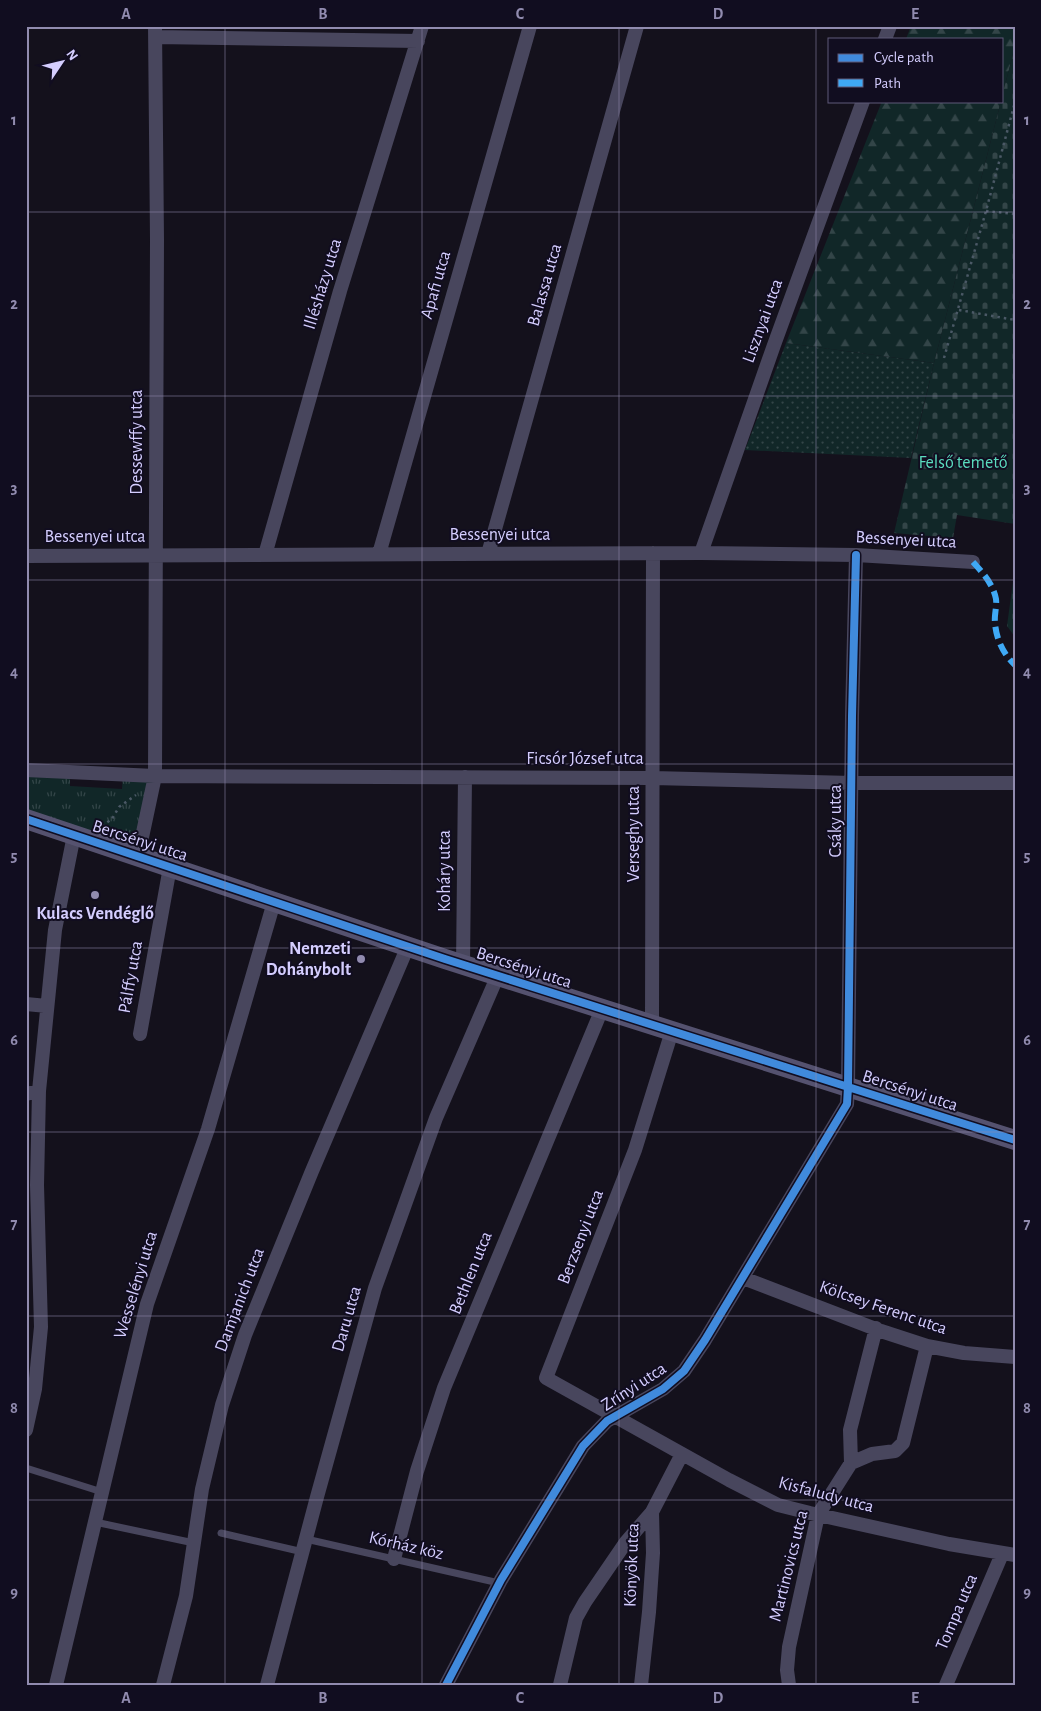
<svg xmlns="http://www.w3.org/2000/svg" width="1041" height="1711" font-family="'Alegreya Sans',sans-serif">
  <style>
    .grass { fill: url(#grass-dots) }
    .forest { fill: url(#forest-firs) }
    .cemetery { fill: url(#cemetery-stones) }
    .park { fill: url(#park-tufts) }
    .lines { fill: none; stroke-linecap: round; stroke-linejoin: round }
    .path { stroke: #4b5966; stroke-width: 2.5; stroke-dasharray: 2.5 4; stroke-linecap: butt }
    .lane { stroke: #48465d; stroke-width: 7 }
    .street { stroke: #48465d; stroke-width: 14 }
    .secondary { stroke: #55526f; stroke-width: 20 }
    .quiet { stroke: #3fa9f5; stroke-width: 6; stroke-dasharray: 12 6; stroke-linecap: butt }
    .cycleway-casing { stroke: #110d20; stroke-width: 11 }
    .cycleway { stroke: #408adc; stroke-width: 8 }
    .grid { fill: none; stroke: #918baf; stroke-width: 1; stroke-opacity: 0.55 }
    .poi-dot { fill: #918baf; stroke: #110d20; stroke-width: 2 }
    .labels { text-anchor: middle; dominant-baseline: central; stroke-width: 4; stroke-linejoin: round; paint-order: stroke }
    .street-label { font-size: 18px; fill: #d4cdfe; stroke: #110d20 }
    .park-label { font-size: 18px; fill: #5bdcbf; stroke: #110d20 }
    .poi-label { font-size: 18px; font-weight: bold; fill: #d4cdfe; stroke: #110d20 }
    .neatline { fill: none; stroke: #918baf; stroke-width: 2 }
    .grid-label { font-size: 16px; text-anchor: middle; font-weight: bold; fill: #918baf }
  </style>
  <defs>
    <pattern id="grass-dots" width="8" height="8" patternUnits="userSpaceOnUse" patternTransform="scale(1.25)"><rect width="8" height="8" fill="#112728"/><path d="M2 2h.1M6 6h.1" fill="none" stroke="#334548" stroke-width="1.8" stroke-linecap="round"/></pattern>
    <pattern id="forest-firs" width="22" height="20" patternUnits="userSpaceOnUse" patternTransform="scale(1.25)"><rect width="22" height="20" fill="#112728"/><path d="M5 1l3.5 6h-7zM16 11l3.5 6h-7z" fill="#334548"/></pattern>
    <pattern id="cemetery-stones" width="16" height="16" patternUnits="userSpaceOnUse" patternTransform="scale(1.25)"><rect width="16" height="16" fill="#112728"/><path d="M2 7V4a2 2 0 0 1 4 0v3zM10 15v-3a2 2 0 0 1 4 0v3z" fill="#334548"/></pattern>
    <pattern id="park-tufts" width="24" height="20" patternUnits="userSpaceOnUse" patternTransform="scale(1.25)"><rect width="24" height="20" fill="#112728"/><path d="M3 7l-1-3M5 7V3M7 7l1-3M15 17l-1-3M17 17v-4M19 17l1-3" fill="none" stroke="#334548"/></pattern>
  </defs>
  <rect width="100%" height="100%" fill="#14111c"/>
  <path class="grass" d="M 786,343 L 934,363 L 911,458 L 745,450 Z"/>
  <path class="forest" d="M 911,26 L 1015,26 L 1015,47 L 1002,96 L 1002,39 L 906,39 Z
    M 882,101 L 1001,101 L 934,363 L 786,343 Z"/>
  <path class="cemetery" d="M 1015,47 L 1015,524 L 957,515 L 953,538 L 894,533 L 934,363 L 1001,101 L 1002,101 L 1002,96 Z
    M 1015,567 L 1015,637 L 1007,626 Z"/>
  <path class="park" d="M 26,770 L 70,772 L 70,786 L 122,789 L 123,774 L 155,776 L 138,856 L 26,819 Z"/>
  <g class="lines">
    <path class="path" d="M 986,211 L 1015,214
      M 959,310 L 1015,320
      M 944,358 L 986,211 L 1015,102
      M 102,826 L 112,819 L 119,807 L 136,795"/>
    <path class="lane" d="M 26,1468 L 102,1492
      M 95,1522 L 194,1543
      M 221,1533 L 303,1552
      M 306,1539 L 499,1583"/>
    <path class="street" d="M 156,37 L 418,41
      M 885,39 L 890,26
      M 701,553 L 774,345 L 863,101
      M 379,554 L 530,26
      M 488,554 L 637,26
      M 265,555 L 340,291 L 422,26
      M 26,556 L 701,553 L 856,555 L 973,562
      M 26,770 L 155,776 L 653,778 L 852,783 L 1015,783
      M 138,856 L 155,776 L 157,240 L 155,26
      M 463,965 L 465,777
      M 26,1004 L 47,1006
      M 652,1025 L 653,553
      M 672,1031 L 635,1150 L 546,1378 L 729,1480 L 778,1505 L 810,1513 L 949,1544 L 1015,1555
      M 140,1034 L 170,867
      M 26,1094 L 39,1091
      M 743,1278 L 881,1331 L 927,1346 L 964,1353 L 1015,1357
      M 26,1430 L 35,1389 L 41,1327 L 37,1185 L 39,1091 L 55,930 L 74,835
      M 851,1463 L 850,1430 L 876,1328
      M 394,1559 L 417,1471 L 444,1388 L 602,1009
      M 56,1685 L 147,1304 L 208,1129 L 274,902
      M 163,1685 L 186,1596 L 202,1489 L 222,1405 L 245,1335 L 312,1171 L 408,946
      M 267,1685 L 317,1497 L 375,1288 L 436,1118 L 498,975
      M 446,1685 L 501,1580 L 583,1446 L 607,1421 L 663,1389 L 684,1371 L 705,1340 L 847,1104 L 848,1087 L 852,716 L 856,555
      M 560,1685 L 576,1618 L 585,1602 L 626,1542 L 652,1512
      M 641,1685 L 649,1612 L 653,1553 L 652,1512 L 682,1454
      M 789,1685 L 787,1670 L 789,1647 L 818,1515 L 851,1463 L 872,1454 L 895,1451 L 903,1443 L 927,1346
      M 946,1685 L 1002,1554"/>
    <path class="secondary" d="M 26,819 L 445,959 L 1015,1140"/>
    <path class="quiet" d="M 973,562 C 983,573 993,584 996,599 C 997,607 994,615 995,623 C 996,638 1003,654 1015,665"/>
    <defs>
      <path id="cycleway" d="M 26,819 L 445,959 L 1015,1140
        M 446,1685 L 501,1580 L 583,1446 L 607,1421 L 663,1389 L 684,1371 L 705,1340 L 847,1104 L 848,1087 L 852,716 L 856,555"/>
    </defs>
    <use href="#cycleway" class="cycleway-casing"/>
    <use href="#cycleway" class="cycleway"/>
  </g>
  <path class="grid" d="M 225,26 L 225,1685M 422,26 L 422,1685M 619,26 L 619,1685M 816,26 L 816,1685M 26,212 L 1015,212M 26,396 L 1015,396M 26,580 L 1015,580M 26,764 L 1015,764M 26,948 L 1015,948M 26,1132 L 1015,1132M 26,1316 L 1015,1316M 26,1500 L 1015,1500"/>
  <g class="poi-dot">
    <circle cx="95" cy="895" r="5"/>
    <circle cx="361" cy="959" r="5"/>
  </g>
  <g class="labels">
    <g class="street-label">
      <text transform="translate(323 284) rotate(-73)">Illésházy utca</text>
      <text transform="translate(436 285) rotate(-74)">Apafi utca</text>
      <text transform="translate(545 285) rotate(-74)">Balassa utca</text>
      <text transform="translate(763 321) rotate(-70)">Lisznyai utca</text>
      <text transform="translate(137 442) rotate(-90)">Dessewffy utca</text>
      <text x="500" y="535">Bessenyei utca</text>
      <text x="95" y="537">Bessenyei utca</text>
      <text transform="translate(906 540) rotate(3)">Bessenyei utca</text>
      <text x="585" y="759">Ficsór József utca</text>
      <text transform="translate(836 821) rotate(-90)">Csáky utca</text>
      <text transform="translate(634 834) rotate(-90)">Verseghy utca</text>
      <text transform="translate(140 841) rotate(18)">Bercsényi utca</text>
      <text transform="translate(445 871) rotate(-90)">Koháry utca</text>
      <text transform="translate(524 968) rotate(18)">Bercsényi utca</text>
      <text transform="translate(131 977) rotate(-80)">Pálffy utca</text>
      <text transform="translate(910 1091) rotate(18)">Bercsényi utca</text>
      <text transform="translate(581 1237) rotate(-69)">Berzsenyi utca</text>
      <text transform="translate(471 1273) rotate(-68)">Bethlen utca</text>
      <text transform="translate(136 1285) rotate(-73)">Wesselényi utca</text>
      <text transform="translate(240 1300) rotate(-69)">Damjanich utca</text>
      <text transform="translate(883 1308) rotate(19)">Kölcsey Ferenc utca</text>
      <text transform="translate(347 1319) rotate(-74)">Daru utca</text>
      <text transform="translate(634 1387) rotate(-33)">Zrínyi utca</text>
      <text transform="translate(826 1495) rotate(15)">Kisfaludy utca</text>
      <text transform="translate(406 1546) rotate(13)">Kórház köz</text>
      <text transform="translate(632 1565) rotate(-88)">Könyök utca</text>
      <text transform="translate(789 1566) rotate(-76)">Martinovics utca</text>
      <text transform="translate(957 1612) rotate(-67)">Tompa utca</text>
    </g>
    <g class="park-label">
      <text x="963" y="463">Felső temető</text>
    </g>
    <g class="poi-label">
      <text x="95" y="914">Kulacs Vendéglő</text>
      <text x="351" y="949" text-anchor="end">Nemzeti<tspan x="351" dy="21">Dohánybolt</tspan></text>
    </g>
  </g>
  <rect width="1041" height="1711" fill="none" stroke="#110d20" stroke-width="55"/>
  <rect x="828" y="38" width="175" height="65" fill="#110d20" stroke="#5f5a79"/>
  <rect x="838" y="54" width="25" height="8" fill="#408adc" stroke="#5f5a79"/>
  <text x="874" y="62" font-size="15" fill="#d4cdfe">Cycle path</text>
  <rect x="838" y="79" width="25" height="8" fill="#3fa9f5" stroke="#5f5a79"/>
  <text x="874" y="88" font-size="15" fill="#d4cdfe">Path</text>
  <g transform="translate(62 62) rotate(55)" stroke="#110d20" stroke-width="4" paint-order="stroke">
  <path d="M0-4L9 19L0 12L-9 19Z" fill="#d4cdfe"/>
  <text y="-8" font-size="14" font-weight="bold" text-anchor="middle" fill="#d4cdfe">N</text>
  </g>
  <rect x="28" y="28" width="986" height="1656" class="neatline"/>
  <g class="grid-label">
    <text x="126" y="19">A</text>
    <text x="323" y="19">B</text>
    <text x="520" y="19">C</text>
    <text x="718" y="19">D</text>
    <text x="915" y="19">E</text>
    <text x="14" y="125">1</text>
    <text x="1027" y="125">1</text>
    <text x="14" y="309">2</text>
    <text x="1027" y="309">2</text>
    <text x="14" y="493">3</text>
    <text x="1027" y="493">3</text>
    <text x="14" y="677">4</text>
    <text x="1027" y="677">4</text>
    <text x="14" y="861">5</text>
    <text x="1027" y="861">5</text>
    <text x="14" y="1045">6</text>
    <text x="1027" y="1045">6</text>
    <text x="14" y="1229">7</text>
    <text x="1027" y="1229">7</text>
    <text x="14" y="1413">8</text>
    <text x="1027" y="1413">8</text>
    <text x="14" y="1597">9</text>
    <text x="1027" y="1597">9</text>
    <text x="126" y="1703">A</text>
    <text x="323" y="1703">B</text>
    <text x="520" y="1703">C</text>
    <text x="718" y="1703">D</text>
    <text x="915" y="1703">E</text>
  </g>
</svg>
